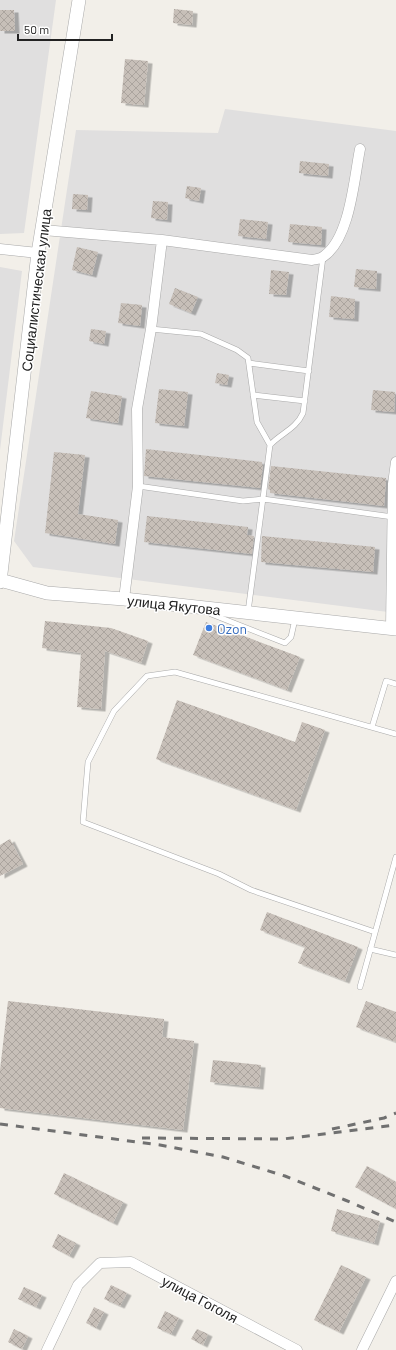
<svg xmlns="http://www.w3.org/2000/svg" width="396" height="1350" font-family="Barlow,sans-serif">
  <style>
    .residential { fill: #e0dfdf }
    .building { fill: url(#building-cross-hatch); filter: url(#shadow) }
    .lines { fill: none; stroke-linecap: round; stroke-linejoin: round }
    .service-casing { stroke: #a9a9a9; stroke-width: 6 }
    .minor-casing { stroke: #a9a9a9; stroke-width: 11 }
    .tertiary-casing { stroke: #a9a9a9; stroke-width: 14 }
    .service { stroke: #fff; stroke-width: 5 }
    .minor { stroke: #fff; stroke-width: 10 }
    .tertiary { stroke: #fff; stroke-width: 13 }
    .rail { stroke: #707070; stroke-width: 3; stroke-dasharray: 8 8; stroke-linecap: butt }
    .shop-dot { fill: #3f7fe0; stroke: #fff; stroke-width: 1.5 }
    .labels { text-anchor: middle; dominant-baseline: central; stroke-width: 3; stroke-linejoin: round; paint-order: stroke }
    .street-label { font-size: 14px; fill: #222; stroke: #fff }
    .shop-label { font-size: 14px; fill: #366cbe; stroke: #fff; text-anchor: start }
  </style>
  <defs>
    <pattern id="building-cross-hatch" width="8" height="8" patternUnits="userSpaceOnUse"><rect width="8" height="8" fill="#c7bfb8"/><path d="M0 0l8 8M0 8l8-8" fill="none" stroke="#aba49e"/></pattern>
    <filter id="shadow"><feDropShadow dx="4.5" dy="2.5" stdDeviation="0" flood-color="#0004"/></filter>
  </defs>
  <rect width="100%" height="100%" fill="#f2efe9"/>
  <path class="residential" d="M 0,0 L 56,0 L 24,233 L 0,234 Z
    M 225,109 L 396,131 L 396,613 L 33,567 L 14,541 L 76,130 L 218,133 Z
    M 0,267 L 22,271 L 0,450 Z"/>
  <path class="building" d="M 174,9 L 193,11 L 192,25 L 173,23 Z
    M 0,10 L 14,10 L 15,31 L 0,31 Z
    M 125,59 L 148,61 L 144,105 L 121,103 Z
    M 300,161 L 329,164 L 328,176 L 299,173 Z
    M 187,186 L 201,188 L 199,201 L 185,198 Z
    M 73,194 L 88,195 L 87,210 L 72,209 Z
    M 153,201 L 168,202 L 167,220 L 151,218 Z
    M 240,219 L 268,222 L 266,239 L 238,236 Z
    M 290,224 L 322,227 L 321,245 L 288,242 Z
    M 77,247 L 98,252 L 92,275 L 72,270 Z
    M 356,269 L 377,271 L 376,289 L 354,287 Z
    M 271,270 L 289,272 L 286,295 L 269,294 Z
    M 175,288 L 198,297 L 191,313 L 169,304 Z
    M 331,296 L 355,299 L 354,319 L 329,317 Z
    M 121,303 L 142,305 L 140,326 L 118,323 Z
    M 91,329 L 106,331 L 104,344 L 89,341 Z
    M 217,373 L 229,375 L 227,385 L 215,383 Z
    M 159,389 L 188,392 L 184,426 L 155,423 Z
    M 373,390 L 395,392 L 394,412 L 371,410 Z
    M 91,391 L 122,396 L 118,423 L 86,418 Z
    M 146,449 L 262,462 L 262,465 L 263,465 L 260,488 L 144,476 Z
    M 54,452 L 85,455 L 78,514 L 118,520 L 115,544 L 45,533 Z
    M 271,466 L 386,478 L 384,506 L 270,493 L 270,490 L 268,489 Z
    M 147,516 L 248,527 L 247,535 L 254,536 L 252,554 L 144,542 Z
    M 262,536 L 375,547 L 373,572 L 261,562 Z
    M 45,621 L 111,628 L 148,641 L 141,663 L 105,651 L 101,709 L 77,707 L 81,653 L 42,648 Z
    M 206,622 L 300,657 L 287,690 L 193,655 Z
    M 177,700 L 295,742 L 302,722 L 325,730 L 296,810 L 156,759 Z
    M 10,839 L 23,864 L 0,876 L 0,845 Z
    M 267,912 L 358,947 L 345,981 L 298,963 L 305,947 L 260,930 Z
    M 8,1001 L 164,1019 L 162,1037 L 194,1041 L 183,1130 L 0,1108 L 0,1070 Z
    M 366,1001 L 396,1012 L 396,1042 L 356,1027 Z
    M 213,1060 L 261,1065 L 259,1087 L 210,1082 Z
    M 367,1166 L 396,1182 L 396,1209 L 355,1187 Z
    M 64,1173 L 123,1202 L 113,1223 L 54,1194 Z
    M 337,1209 L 380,1221 L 374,1243 L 331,1231 Z
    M 58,1234 L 76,1243 L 69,1256 L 52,1247 Z
    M 341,1265 L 366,1277 L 339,1332 L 314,1320 Z
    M 111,1285 L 127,1293 L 120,1306 L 104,1299 Z
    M 24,1287 L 42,1295 L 36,1307 L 18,1299 Z
    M 94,1307 L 104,1312 L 96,1328 L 86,1323 Z
    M 165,1311 L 179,1318 L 171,1334 L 157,1328 Z
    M 14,1329 L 28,1336 L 22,1349 L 8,1342 Z
    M 197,1329 L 208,1334 L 203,1345 L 191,1339 Z"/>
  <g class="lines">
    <defs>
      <path id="service" d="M 151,329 L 201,334 L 237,350 L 248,358 L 257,422 L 270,445
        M 249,363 L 309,371
        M 253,395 L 305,401
        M 138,486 L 243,501 L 263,499 L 393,517
        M 248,612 L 270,445 C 281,433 296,429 303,413 L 323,257
        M 211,614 L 285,643 L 291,637 L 295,619
        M 372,727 L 386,681 L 396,684
        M 375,932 L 251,890 L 219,874 L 83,822 L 88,762 L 114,711 L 147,676 L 175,672 L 396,734
        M 370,949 L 396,955
        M 360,987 L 396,857"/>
      <path id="minor" d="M 43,230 L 162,240 L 312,260 C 316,259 321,259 324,256 C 350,238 354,179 360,149
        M 0,249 L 38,253
        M 124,599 L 138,486 L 137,409 L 151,329 L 162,240
        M 391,628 L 393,484 L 396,462
        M 47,1350 L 78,1285 L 100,1263 L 131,1262 L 297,1350
        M 362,1350 L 396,1281"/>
      <path id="tertiary" d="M 0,580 L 47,593 L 124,599 L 396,629
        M 0,582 L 38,253 L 79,0"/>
    </defs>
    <use href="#service" class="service-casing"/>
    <use href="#minor" class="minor-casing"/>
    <use href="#tertiary" class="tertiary-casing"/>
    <use href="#service" class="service"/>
    <use href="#minor" class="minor"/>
    <use href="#tertiary" class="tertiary"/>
    <path class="rail" d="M 0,1124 L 160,1145 L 223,1157 L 285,1176 L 345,1200 L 396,1222
      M 332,1129 L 384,1118 L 396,1113
      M 142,1138 L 283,1139 L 396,1125"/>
  </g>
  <circle class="shop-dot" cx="209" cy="628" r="4"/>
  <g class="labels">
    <g class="street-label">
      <text transform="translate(36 290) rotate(-83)">Социалистическая улица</text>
      <text transform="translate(174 605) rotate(6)">улица Якутова</text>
      <text transform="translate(200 1299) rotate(28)">улица Гоголя</text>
    </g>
    <g class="shop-label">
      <text x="217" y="628">Ozon</text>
    </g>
  </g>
  <path d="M18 34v6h94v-6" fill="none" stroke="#222222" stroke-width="2"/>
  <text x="24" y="34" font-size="12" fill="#222222" stroke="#ffffff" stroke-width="3" paint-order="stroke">50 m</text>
</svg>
